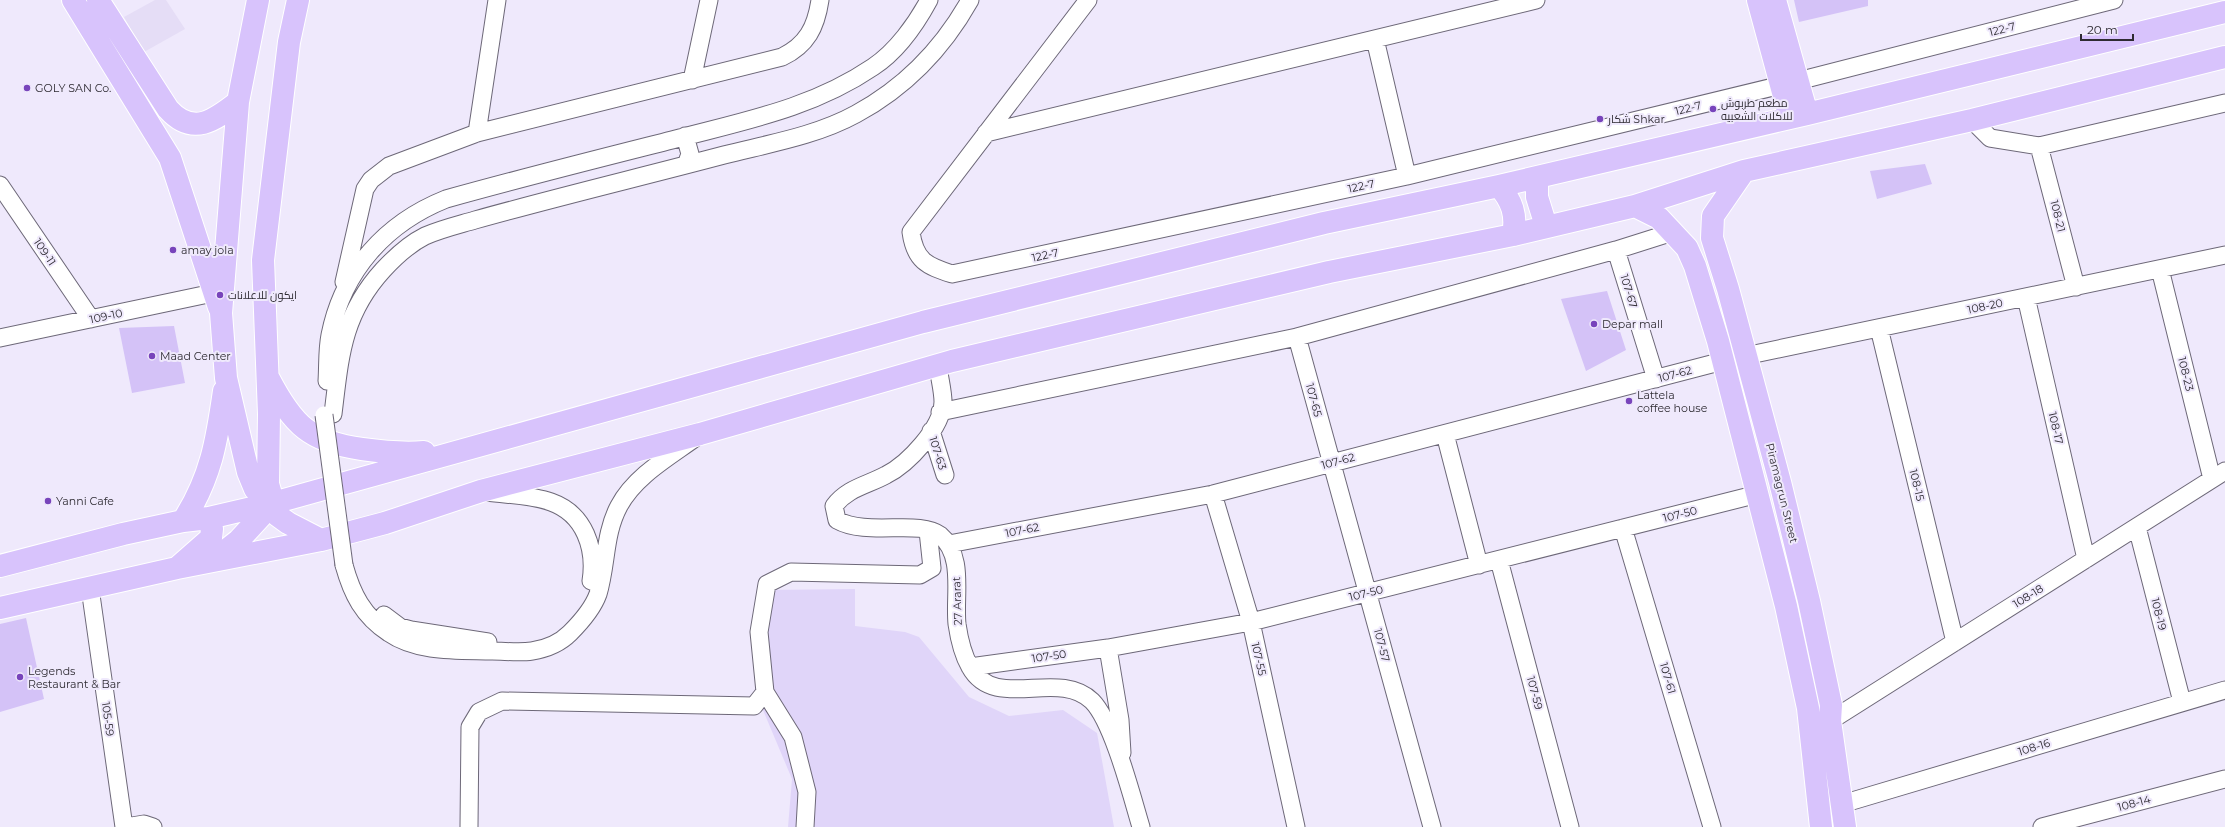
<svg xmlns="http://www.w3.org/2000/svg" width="2225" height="827" font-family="Montserrat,Cairo,sans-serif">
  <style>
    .built { fill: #e5ddf6 }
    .green { fill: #e0d5f9 }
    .building { fill: #d4c2f7 }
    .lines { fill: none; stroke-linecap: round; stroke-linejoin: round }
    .minor-casing { stroke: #6d6878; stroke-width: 19 }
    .major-casing { stroke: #fff; stroke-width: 24 }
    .minor { stroke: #fff; stroke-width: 17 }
    .major { stroke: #d8c3fc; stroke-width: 22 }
    .minor-bridge-casing { stroke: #6d6878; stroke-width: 19; stroke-linecap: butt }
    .minor-bridge { stroke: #fff; stroke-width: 17 }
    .poi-dot { fill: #7844bb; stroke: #efe9fc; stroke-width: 1.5 }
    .labels { text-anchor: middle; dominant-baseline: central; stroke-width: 4; stroke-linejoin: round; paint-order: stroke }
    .street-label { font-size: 11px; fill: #2e2b32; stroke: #efe9fc }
    .poi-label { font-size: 11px; fill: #2e2b32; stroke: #efe9fc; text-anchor: start }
  </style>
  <rect width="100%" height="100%" fill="#efe9fc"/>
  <path class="built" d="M 155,0 L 166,0 L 185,29 L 144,52 L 124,17 Z"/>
  <path class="green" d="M 855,589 L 855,626 L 905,632 L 919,637 L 969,697 L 1009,716 L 1063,710 L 1097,733 L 1114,827 L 788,827 L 792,779 L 755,691 L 766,590 Z"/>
  <path class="building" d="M 1794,0 L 1868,0 L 1868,6 L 1799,22 Z
    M 1925,164 L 1932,184 L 1877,199 L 1870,171 Z
    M 1607,291 L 1626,350 L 1586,371 L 1561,299 Z
    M 174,326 L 185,383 L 132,393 L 119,328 Z
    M 26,618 L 44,699 L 0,712 L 0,624 Z"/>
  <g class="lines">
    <defs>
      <path id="minor" d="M 1088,0 L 911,232 C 915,261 927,266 952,274 L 1407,176 L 1798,81 L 2114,0
        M 1375,39 L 1407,176
        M 692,80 L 709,0
        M 1972,120 L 1990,138 L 2039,146 L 2225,103
        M 477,133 L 497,0
        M 986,133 L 1536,0
        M 685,136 L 690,154 L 686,165
        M 2039,146 L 2076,287
        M 0,185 L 91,319
        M 1616,250 L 1656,379
        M 2160,269 L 2212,479
        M 344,282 L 365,189 L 371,180 L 389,166 L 477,133 L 782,57 C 807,45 816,27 820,0
        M 2026,297 L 2086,559
        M 1879,328 L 1955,642
        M 1297,337 L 1432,827
        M 0,338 L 213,293
        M 1745,356 L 2225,255
        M 938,365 C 939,377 943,390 943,402 C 942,428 908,464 886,475 C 868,485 847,488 834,506 L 837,520 C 867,537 919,519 940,535 C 965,556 954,595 957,624 C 959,638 963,655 970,667 C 995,712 1058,668 1092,701 C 1113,722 1132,797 1141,827
        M 327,381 C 328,366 327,350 330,335 C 343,270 386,223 446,199 C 521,178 597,159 672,140 C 743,121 811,109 873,67 C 896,52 916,24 929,0
        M 940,412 L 1297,337 L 1616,250 L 1673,232
        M 333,414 C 340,357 342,315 383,270 C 395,257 409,244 425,236 C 441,229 458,225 475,220 C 557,197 641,177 724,155 C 767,144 816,136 856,114 C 904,88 943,48 970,0
        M 931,431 L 945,475
        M 1445,434 L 1479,565
        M 487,492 C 508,495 532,495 551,502 C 585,514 596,549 591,581
        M 1213,494 L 1251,622 L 1296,827
        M 2137,527 L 2182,702
        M 1623,528 L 1712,827
        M 949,544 L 1213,494 L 1723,361
        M 1499,560 L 1570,827
        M 344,565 C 352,594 363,616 389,633 C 418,653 459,650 492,651 C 505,651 519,653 532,651 C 545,649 560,643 570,633 C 580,623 593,608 598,594 C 607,564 604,534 619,506 C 635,476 669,457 695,438
        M 90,588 L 124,827
        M 384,615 L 400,627 L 411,630 L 488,642
        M 1108,648 L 1120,720 L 1122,753
        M 970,667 L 1108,648 L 1251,622 L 1758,494
        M 765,692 L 793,737 L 807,792 L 805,827
        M 1830,721 L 2225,471
        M 1842,804 L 2225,690
        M 126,827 L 144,824 L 153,827
        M 469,827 L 470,727 L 479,712 L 502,701 L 754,706 L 765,692 L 759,632 L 767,584 L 791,572 L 920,575 L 932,568 L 928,531
        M 2042,827 L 2225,779"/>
      <path id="major" d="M 73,0 L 170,158 L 219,307
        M 98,0 L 168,109 C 193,137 215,120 238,102
        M 258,0 L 238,102 L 221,313 L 226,378 L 248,472 L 255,489 L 273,503
        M 298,0 L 289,42 L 263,260 L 269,414 L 268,484 L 277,515 L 288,523 L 321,540
        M 1758,0 L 1790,118
        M 1775,0 L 1807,114
        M 1744,171 L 1713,216 L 1712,238 L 1728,289 L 1780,482 L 1809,601 L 1831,705 L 1830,721 L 1845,827
        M 1537,177 L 1537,197 L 1546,226
        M 1499,186 C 1512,201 1517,215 1513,235
        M 1635,206 L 1659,218 L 1687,248 L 1695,266 L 1718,341 L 1786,606 L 1808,708 L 1821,827
        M 269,379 C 293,425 310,442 362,449 C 384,452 402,454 424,452
        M 183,521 C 211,478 217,440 224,391
        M 215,559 L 239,540 L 273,503
        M 0,566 L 123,534 L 183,521 L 209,518 L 273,503 L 923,322 L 1324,223 L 1499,186 L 1807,114 L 2225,12
        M 178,567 L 211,538 L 212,529 L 209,518
        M 0,608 L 177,568 L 321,540 L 385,523 L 481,491 L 700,434 L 952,361 L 1329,272 L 1513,235 L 1635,206 L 1744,171 L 1972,120 L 2225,57"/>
    </defs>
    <use href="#minor" class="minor-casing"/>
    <use href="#major" class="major-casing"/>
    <use href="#minor" class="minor"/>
    <use href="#major" class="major"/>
    <defs>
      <path id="minor-bridge" d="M 324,415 L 344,565"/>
    </defs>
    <use href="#minor-bridge" class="minor-bridge-casing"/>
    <use href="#minor-bridge" class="minor-bridge"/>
  </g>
  <g class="poi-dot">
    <circle cx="27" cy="88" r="4"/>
    <circle cx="1713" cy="109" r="4"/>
    <circle cx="1600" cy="119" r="4"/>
    <circle cx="173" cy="250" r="4"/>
    <circle cx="220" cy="295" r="4"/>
    <circle cx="1594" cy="324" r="4"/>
    <circle cx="152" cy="356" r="4"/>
    <circle cx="1629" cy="401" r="4"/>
    <circle cx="48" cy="501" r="4"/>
    <circle cx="20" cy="677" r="4"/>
  </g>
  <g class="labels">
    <g class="street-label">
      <text transform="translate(2002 29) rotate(-14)">122-7</text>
      <text transform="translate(1688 108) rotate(-14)">122-7</text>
      <text transform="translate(1361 186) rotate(-12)">122-7</text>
      <text transform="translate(2058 216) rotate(76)">108-21</text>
      <text transform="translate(45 252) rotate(56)">109-11</text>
      <text transform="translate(1045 255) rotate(-12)">122-7</text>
      <text transform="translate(1629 291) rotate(73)">107-67</text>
      <text transform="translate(1985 306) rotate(-12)">108-20</text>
      <text transform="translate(106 316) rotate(-12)">109-10</text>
      <text transform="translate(1675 374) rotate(-15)">107-62</text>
      <text transform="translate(2186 374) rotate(76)">108-23</text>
      <text transform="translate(1314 400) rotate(75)">107-65</text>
      <text transform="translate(2056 428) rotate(77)">108-17</text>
      <text transform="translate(938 453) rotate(72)">107-63</text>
      <text transform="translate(1338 461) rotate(-15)">107-62</text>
      <text transform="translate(1917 485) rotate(76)">108-15</text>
      <text transform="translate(1782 493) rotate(76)">Piramagrun Street</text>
      <text transform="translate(1680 514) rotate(-14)">107-50</text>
      <text transform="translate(1022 530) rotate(-11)">107-62</text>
      <text transform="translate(1366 593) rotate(-14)">107-50</text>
      <text transform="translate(2028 596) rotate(-32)">108-18</text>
      <text transform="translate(957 601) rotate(-92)">27 Ararat</text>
      <text transform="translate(2159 614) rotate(76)">108-19</text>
      <text transform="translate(1382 645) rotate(75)">107-57</text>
      <text transform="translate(1049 656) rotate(-8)">107-50</text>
      <text transform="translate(1259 659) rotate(77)">107-55</text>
      <text transform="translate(1668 678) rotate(74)">107-61</text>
      <text transform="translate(1535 693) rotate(75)">107-59</text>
      <text transform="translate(108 719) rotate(82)">105-59</text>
      <text transform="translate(2034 747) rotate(-17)">108-16</text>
      <text transform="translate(2134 803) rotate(-15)">108-14</text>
    </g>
    <g class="poi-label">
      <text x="35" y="88">GOLY SAN Co.</text>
      <text x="1721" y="103">مطعم طربوش<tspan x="1721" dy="13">للاكلات الشعبيه</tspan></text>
      <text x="1608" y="119">شکار Shkar</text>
      <text x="181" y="250">amay jola</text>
      <text x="228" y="295">ايكون للاعلانات</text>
      <text x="1602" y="324">Depar mall</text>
      <text x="160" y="356">Maad Center</text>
      <text x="1637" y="395">Lattela<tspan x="1637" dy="13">coffee house</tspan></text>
      <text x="56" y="501">Yanni Cafe</text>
      <text x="28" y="671">Legends<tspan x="28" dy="13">Restaurant &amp; Bar</tspan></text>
    </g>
  </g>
  <path d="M2081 34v6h52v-6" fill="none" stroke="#2e2b32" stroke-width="2"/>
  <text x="2087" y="34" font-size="12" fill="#2e2b32" stroke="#efe9fc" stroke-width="3" paint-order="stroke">20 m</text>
</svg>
